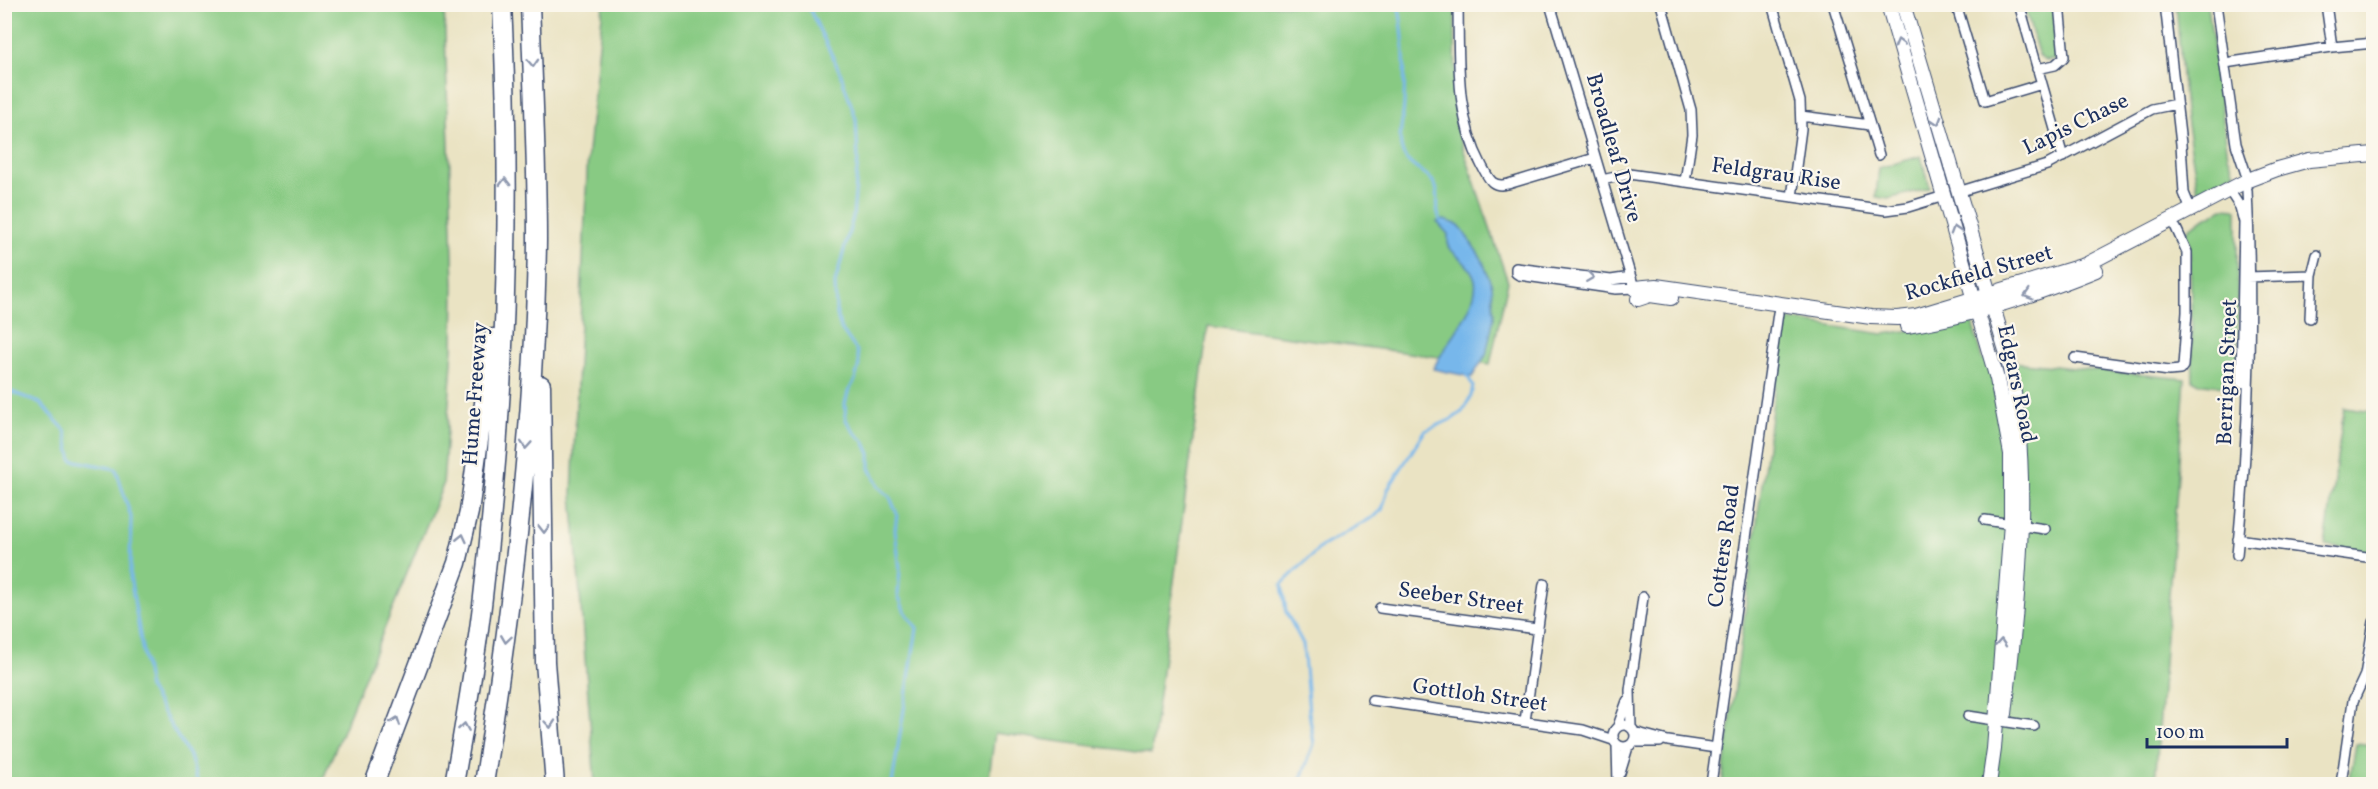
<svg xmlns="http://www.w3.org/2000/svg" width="2378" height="789" font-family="Vollkorn,serif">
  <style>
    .green { fill: #88ca83; stroke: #527c70; stroke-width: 1.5 }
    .water { fill: #77b7eb; stroke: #4973a4; stroke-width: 1.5 }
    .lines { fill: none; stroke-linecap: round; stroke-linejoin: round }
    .stream { stroke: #77b7eb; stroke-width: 3 }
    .street-casing { stroke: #3a4a6d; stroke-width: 12 }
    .secondary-casing { stroke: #3a4a6d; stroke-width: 16 }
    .highway-casing { stroke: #3a4a6d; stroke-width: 21 }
    .street { stroke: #fff; stroke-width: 9 }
    .secondary { stroke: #fff; stroke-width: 14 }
    .highway { stroke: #fff; stroke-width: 18 }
    .oneway { stroke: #8d97ae }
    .labels { text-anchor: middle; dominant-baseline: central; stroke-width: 4.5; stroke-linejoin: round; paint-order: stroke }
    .street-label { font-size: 22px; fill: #1b2f5e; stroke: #fbf7ec }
  </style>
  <rect width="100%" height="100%" fill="#fbf7ec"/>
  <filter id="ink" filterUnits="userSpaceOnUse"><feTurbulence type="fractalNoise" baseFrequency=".0167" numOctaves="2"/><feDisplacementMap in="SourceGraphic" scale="12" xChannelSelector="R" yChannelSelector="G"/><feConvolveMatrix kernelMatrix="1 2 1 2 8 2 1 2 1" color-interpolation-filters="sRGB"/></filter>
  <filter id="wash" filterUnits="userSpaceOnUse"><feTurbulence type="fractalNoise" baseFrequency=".008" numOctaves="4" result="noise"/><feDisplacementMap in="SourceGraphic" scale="24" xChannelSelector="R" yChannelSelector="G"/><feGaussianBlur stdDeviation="1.35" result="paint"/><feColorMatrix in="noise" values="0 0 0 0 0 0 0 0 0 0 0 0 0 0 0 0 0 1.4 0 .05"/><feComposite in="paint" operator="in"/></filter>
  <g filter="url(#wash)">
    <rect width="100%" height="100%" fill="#eae3c3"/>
    <path class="green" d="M 5,4 L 444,5 L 454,285 L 453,348 L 443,485 L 321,784 L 5,784 Z
      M 603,5 L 1455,5 L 1456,127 L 1508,282 L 1490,364 L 1208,326 L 1151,754 L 995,733 L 988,784 L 595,784 L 572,494 L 588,152 Z
      M 2024,5 L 2055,5 L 2061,54 L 2055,60 L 2045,61 L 2039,56 Z
      M 2176,5 L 2208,5 L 2228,156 L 2235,172 L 2198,192 L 2185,112 Z
      M 1921,156 L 1930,188 L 1888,199 L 1876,197 L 1879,168 Z
      M 2223,208 L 2237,209 L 2238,387 L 2202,384 L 2193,381 L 2190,255 L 2189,242 L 2185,235 L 2190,227 Z
      M 1784,319 L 1883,334 L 1972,322 L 1982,359 L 2185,379 L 2155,784 L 1722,784 Z
      M 2344,408 L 2373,412 L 2373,552 L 2325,545 Z
      M 2356,744 L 2373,746 L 2373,784 L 2349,784 Z"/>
    <path class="water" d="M 1444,220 L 1459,225 L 1482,259 L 1492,286 L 1494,316 L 1486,355 L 1472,377 L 1433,369 C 1444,346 1480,305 1475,280 C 1472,267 1457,256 1448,247 L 1448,234 L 1437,222 Z"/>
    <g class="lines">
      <path class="stream" d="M 807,4 L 840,72 L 856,119 L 858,159 L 853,217 L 835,283 L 836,310 L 840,327 L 857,351 L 859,364 L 855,380 L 848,392 L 845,404 L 846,420 L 854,432 L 864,441 L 870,454 L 870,468 L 879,487 L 890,497 L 897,514 L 895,530 L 900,569 L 898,595 L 904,610 L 917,628 L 892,784
        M 1398,4 C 1405,34 1405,72 1404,102 C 1404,120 1395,141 1405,157 C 1412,170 1429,172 1435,185 C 1442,199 1432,211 1443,224
        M 4,389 L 40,403 L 65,430 L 72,460 L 116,469 L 131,517 L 130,576 L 149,689 L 191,759 L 198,784
        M 1299,784 L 1314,744 L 1309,712 L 1303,644 L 1286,612 L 1282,584 L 1322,546 L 1375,516 L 1382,510 L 1388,489 L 1425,431 L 1452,419 L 1462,412 L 1471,396 L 1473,386 L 1466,373"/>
    </g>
  </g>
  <g filter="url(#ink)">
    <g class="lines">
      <defs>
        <path id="street" d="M 1458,4 C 1459,61 1455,116 1482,166 C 1489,179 1492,188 1508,184 L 1595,158
          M 1550,4 L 1635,291
          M 1661,4 L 1691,110 L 1692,135 L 1685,182
          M 1772,4 L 1800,101 L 1801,129 L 1792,197
          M 1956,4 L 1985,101 L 2042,84
          M 2019,4 L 2063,157
          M 2165,4 L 2181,144 L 2184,193 L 2191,210
          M 2216,4 L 2236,144 L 2248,180
          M 2326,4 L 2332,47
          M 2225,63 L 2332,47 L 2374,43
          M 2037,69 L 2055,65 L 2064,57 L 2059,4
          M 1801,116 L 1870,125 L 1833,4
          M 1870,125 L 1879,155
          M 1602,180 L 1629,174 L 1886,210 L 1908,207 L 1944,196
          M 2229,190 L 2240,207 L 2244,222 L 2241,383
          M 1958,192 L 2047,165 L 2152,109 L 2176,104
          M 1631,277 L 1611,280 L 1516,268 L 1516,273 L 1519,275 L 1616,289 L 1634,288
          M 2247,277 L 2312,275
          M 2310,318 L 2312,275 L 2317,255
          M 2075,358 L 2169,371 L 2180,370 L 2183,366 L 2187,312 L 2187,252 L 2176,228
          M 1985,520 L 2045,529
          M 2238,539 L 2374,558
          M 2237,555 C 2249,433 2253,312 2247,190
          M 1380,608 L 1537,629
          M 1372,700 L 1583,730 L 1613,740
          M 1968,716 L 2034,726
          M 1525,721 L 1544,584
          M1613 736a11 11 0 1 1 22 0a11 11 0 1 1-22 0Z
          M 1618,726 L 1627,701
          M 1631,728 L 1630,690 L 1643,597
          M 1634,732 L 1668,741 L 1716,748
          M 1633,742 L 1660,742
          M 1617,746 L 1618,784
          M 1620,773 L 1628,747
          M 1711,784 L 1778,313
          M 2341,784 L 2353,701 L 2365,675 L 2374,622"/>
        <path id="secondary" d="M 1888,4 L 1997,379 L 2011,454 L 2011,523 L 1994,749 L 1989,784
          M 1903,4 L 2007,354 C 2033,473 2018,595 2005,714
          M 1634,288 L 1656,286 L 1871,317 L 1897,318 L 1916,316 L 2085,265 L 2248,180 L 2277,169 L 2309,160 L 2374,154
          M 1638,299 L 1650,295 L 1671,298
          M 1907,326 C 1972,316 2035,295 2096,270"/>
        <path id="highway" d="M 541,385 L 545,662 L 555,784
          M 374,784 L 457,563 L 469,512 L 493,338
          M 454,784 C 465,722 476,660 483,597 C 506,400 512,202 502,4
          M 484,784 C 512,604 535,423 537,240 C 537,162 533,83 530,4"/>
      </defs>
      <use href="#street" class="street-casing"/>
      <use href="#secondary" class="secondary-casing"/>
      <use href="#highway" class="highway-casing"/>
      <use href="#street" class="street"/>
      <use href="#secondary" class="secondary"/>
      <use href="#highway" class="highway"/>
    </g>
    <defs><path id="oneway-chevron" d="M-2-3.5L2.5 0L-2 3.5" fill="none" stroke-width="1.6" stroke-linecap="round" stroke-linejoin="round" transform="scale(1.5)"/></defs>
    <g class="oneway">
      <use href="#oneway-chevron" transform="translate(1899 43) rotate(-106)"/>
      <use href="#oneway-chevron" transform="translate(533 63) rotate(87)"/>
      <use href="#oneway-chevron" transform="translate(1937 121) rotate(73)"/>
      <use href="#oneway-chevron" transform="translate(505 182) rotate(-90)"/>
      <use href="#oneway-chevron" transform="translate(1955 230) rotate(-107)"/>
      <use href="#oneway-chevron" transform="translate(1590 277) rotate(8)"/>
      <use href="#oneway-chevron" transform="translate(2028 295) rotate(163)"/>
      <use href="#oneway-chevron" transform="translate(526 445) rotate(94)"/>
      <use href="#oneway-chevron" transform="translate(544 529) rotate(90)"/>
      <use href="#oneway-chevron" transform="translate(462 538) rotate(-77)"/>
      <use href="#oneway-chevron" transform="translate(506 639) rotate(98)"/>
      <use href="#oneway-chevron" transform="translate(2001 643) rotate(-86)"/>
      <use href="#oneway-chevron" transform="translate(396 721) rotate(-71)"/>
      <use href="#oneway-chevron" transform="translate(550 724) rotate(85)"/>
      <use href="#oneway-chevron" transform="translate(464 727) rotate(-81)"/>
    </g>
  </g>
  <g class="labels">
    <g class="street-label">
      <text transform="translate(2076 125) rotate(-26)">Lapis Chase</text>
      <text transform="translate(1613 148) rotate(74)">Broadleaf Drive</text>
      <text transform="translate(1776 175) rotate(8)">Feldgrau Rise</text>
      <text transform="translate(1979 274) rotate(-16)">Rockfield Street</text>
      <text transform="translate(2228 372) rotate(-88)">Berrigan Street</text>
      <text transform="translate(2016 384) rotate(78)">Edgars Road</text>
      <text transform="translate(476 394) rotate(-86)">Hume Freeway</text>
      <text transform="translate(1725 546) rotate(-82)">Cotters Road</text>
      <text transform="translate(1461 599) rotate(8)">Seeber Street</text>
      <text transform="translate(1480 696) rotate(8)">Gottloh Street</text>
    </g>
  </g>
  <rect width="2378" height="789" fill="none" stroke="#fbf7ec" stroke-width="24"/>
  <path d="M2147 738v9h140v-9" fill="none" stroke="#1b2f5e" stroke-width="3"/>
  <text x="2156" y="738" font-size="18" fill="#1b2f5e" stroke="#fbf7ec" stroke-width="4.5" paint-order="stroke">100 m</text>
</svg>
